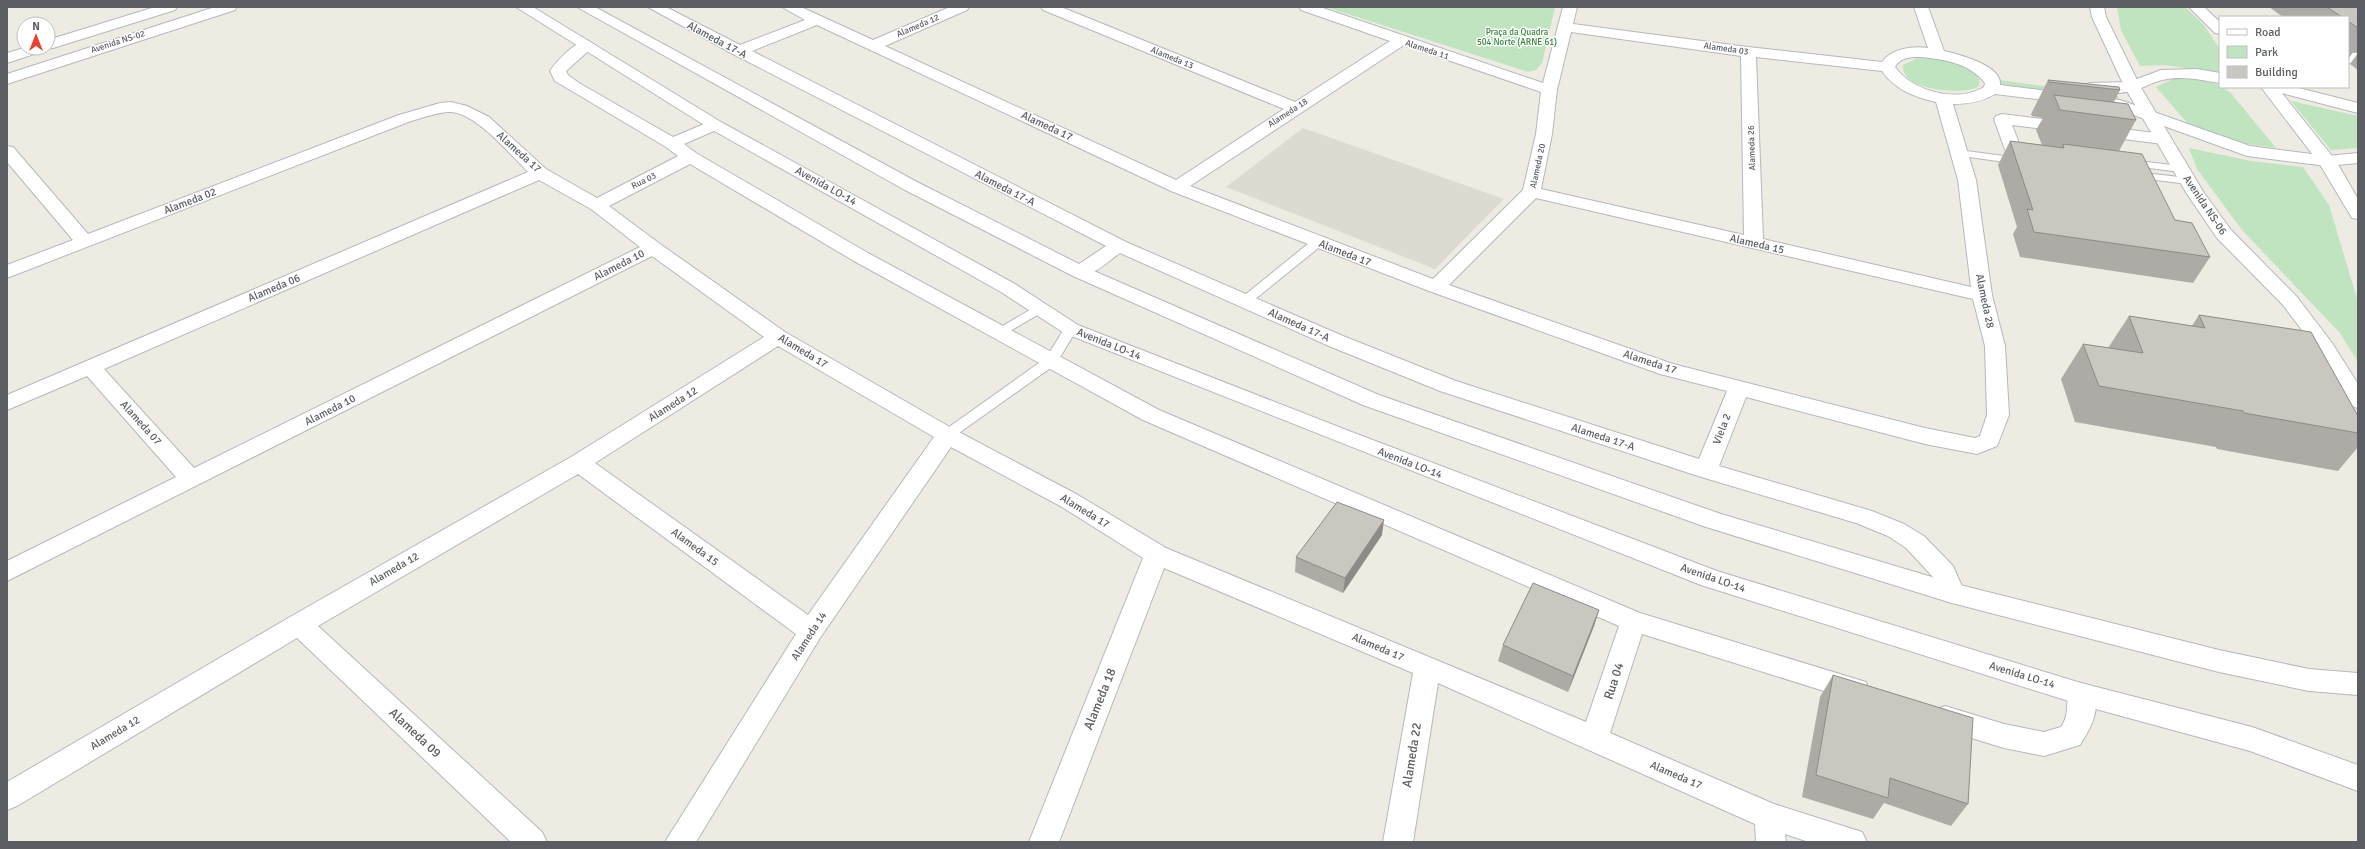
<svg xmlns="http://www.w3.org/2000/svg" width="2365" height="849" font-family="Signika,sans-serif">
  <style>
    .education { fill: #dddad0 }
    .green { fill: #bfe4bf }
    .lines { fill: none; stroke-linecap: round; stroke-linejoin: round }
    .service-casing { stroke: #b5b8bc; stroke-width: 2 }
    .minor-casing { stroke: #b5b8bc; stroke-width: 2 }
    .tertiary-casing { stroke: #b5b8bc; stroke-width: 2 }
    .service { fill: #fff; fill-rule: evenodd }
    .minor { fill: #fff; fill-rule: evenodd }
    .tertiary { fill: #fff; fill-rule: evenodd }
    .wall { fill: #aeaba6 }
    .shaded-wall { fill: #8d8b87 }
    .building { fill: #cac7c1; stroke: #8d8b87 }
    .labels { text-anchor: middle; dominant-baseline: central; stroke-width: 3; stroke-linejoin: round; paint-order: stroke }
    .far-street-label { font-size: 9px; fill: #5a5e63; stroke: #fff }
    .far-park-label { font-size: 9px; fill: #37853c; stroke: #fff }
    .street-label { font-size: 11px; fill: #5a5e63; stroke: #fff }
    .near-street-label { font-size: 13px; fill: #5a5e63; stroke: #fff }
  </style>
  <rect width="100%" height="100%" fill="#edebe2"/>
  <path class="education" d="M 1303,128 L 1504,199 L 1435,269 L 1226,187 Z"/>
  <path class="green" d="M 1326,7 L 1555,7 L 1542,63 L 1536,70 L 1528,72 Z
    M 2117,7 L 2185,7 L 2203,24 L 2220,49 L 2220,73 L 2165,65 L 2140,66 L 2121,30 Z
    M 1927,58 C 1944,60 1974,63 1980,82 L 1978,87 C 1962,95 1900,91 1903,65 L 1916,59 Z
    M 2175,78 L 2211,81 L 2230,92 L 2276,148 L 2240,143 L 2191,127 L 2156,87 Z
    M 1999,80 L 2118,96 L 2119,101 L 2001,87 Z
    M 2291,101 L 2358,116 L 2358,148 L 2331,150 Z
    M 2189,148 L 2251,161 L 2303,167 L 2329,205 L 2358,302 L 2358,362 L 2340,333 L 2242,230 L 2197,169 Z"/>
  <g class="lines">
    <defs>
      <path id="service" d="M 1959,150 L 2019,158 L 2024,161 L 2019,164 L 1955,155 L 1954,153 Z
        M 2129,160 L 2181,166 L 2187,169 L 2181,172 L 2125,165 L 2125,161 Z
        M 2135,172 L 2188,178 L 2194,181 L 2188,184 L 2131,177 L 2129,175 Z
        M 1318,238 L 1322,239 L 1324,242 L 1322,245 L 1249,304 L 1241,304 L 1239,301 L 1241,298 L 1314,239 Z
        M 1040,304 L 1044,305 L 1046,308 L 1044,311 L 1005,334 L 1000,335 L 994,331 Z
        M 1071,325 L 1077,329 L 1056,364 L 952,438 L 942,438 L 940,435 L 942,432 L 1046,358 L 1066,326 Z"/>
      <path id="minor" d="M 648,7 L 666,7 L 740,45 L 805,20 L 782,7 L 801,7 L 873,40 L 950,7 L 969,7 L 967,10 L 885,46 L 1176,180 L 1284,109 L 1043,10 L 1041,7 L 1061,7 L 1295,102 L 1390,41 L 1301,10 L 1299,7 L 1320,7 L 1543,83 L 1563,7 L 1577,7 L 1573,24 L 1748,47 L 1882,62 C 1892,48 1913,46 1928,48 L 1914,7 L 1928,7 L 1944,51 C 1958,54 2003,66 2000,85 L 2120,100 L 2250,146 L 2327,156 L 2358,153 L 2358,163 L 2327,166 L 2247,156 L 2117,109 L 1995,94 C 1982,102 1968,104 1953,104 L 1976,180 L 1992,295 L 2005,346 L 2009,415 L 1997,446 L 1977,454 L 1925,444 L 1746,397 L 1719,466 L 1872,511 L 1904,524 L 1924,536 L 1953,566 L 1965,593 L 1961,600 L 1952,603 L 1943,600 L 1934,578 L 1906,548 L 1888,536 L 1856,523 L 1698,476 L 1440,391 L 1329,346 L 1120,253 C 1107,262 1090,280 1073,276 L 1070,272 L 1073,268 L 1106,246 L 733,54 ZM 817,25 L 1171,191 L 1429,291 L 1660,374 L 1727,391 L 1699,459 L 1456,381 L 1343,336 L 1126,242 L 752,51 ZM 1571,32 L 1741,56 L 1744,235 L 1541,189 L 1552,134 L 1557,90 ZM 1404,45 L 1541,92 L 1536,134 L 1523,190 L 1433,279 L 1190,186 ZM 1756,57 L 1882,71 C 1895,90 1915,97 1936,102 L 1958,180 L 1971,287 L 1763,239 ZM 1922,57 C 1946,60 1969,63 1985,83 L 1984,87 C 1958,103 1913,92 1895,67 C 1900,57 1912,57 1922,57 ZM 1536,198 L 1973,299 L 1985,346 L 1987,415 L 1980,436 L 1975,438 L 1925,428 L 1673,364 L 1449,285 Z
        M 587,40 L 595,45 L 566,71 L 568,75 L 579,83 L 673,137 L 709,122 L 721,122 L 723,125 L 721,128 L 684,144 L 696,153 L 868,253 L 1159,410 L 1640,613 L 1866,682 L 1869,690 L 1866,698 L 1856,701 L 1642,634 L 1610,733 L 1774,804 L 1862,832 L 1867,842 L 1809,842 L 1785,834 L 1786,842 L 1756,842 L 1755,824 L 1438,683 L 1413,842 L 1383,842 L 1413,673 L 1164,568 L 1059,842 L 1029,842 L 1143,558 L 1062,507 L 951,447 L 820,638 L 696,842 L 665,842 L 796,634 L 578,474 L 318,626 L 542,832 L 547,842 L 511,842 L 297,638 L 17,806 L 7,810 L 7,782 L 290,617 L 571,457 L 764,337 L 652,256 L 7,581 L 7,561 L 176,477 L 87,376 L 7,410 L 7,395 L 528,172 C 511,155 475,112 450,112 C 437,112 423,118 411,121 L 7,278 L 7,265 L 73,240 L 7,162 L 7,146 L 13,147 L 88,234 L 399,115 L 440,103 L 451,102 L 467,106 L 489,117 L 546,169 L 597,198 L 678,156 L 666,147 L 555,81 L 550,71 C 558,59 573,44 587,40 ZM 690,164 L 854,261 L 1143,420 L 1619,626 L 1586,722 L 1166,548 L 1078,495 L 955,430 L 785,332 L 660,244 L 609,206 ZM 539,180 L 591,209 L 640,247 L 194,468 L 104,369 ZM 778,346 L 934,437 L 808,615 L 595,463 Z
        M 2348,53 L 2358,53 L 2358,63 L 2348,63 Z
        M 2197,69 L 2220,73 L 2220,83 C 2202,80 2180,75 2162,80 C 2153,82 2145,87 2136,90 C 2121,94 2100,95 2084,91 L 2082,88 L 2084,85 L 2090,83 L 2129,82 L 2161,70 Z
        M 2268,87 L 2295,87 L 2358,103 L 2358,113 L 2270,90 Z
        M 2002,114 L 2163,134 L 2169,135 L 2171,139 L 2169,143 L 2163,144 L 2012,125 L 2019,143 L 2041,146 L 2043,150 L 2041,154 C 2030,156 2017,153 2006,151 L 2004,147 L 1994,119 L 1996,116 Z
        M 2081,683 L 2091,686 C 2102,709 2092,726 2080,745 L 2044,756 L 2004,748 L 1945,730 L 1935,726 L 1931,718 L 1935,710 L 1945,706 L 2004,724 L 2044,732 L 2061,727 C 2071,713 2064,701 2071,686 Z"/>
      <path id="tertiary" d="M 155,7 L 177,7 L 175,10 L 53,48 L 45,49 L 43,51 L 7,63 L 7,53 L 24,48 L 48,48 L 48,40 Z
        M 215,7 L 237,7 L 235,10 L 7,84 L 7,74 Z
        M 516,7 L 533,7 L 721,122 L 1015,284 L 1078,325 L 1349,431 L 1717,571 L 2081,683 L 2252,727 L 2358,765 L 2358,791 L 2250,751 L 2081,705 L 1701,585 L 1064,333 L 1001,292 L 709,128 Z
        M 577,7 L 595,7 L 917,182 L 1087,268 L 1379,395 L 1721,514 L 1952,583 L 2219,650 L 2309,669 L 2358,673 L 2358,695 L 2309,691 L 2219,672 L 1952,603 L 1706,527 L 1363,405 L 1073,276 L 905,190 Z
        M 2090,7 L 2104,7 L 2106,17 L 2140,86 L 2204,193 L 2231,230 L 2297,297 L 2332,343 L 2358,384 L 2358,408 L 2350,406 L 2314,346 L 2283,305 L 2217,238 L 2187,194 L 2124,86 L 2092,17 Z
        M 2189,7 L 2204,7 L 2220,22 L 2220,34 L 2215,33 Z
        M 2261,87 L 2277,87 L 2336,161 L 2358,199 L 2358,219 L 2352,218 L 2319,163 Z"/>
    </defs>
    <use href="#service" class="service-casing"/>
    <use href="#minor" class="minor-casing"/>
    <use href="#tertiary" class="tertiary-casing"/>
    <use href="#service" class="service"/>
    <use href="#minor" class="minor"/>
    <use href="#tertiary" class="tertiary"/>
  </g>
  <path class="wall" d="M 2269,7 L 2358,7 L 2358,52 L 2353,52 L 2348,60 L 2348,17 L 2283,17 Z
    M 2358,53 L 2358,70 L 2350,64 Z
    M 2048,80 L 2120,90 L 2114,102 L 2136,120 L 2119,151 L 2175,220 L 2210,257 L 2193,283 L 2020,257 L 2013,234 L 2017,227 L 1998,165 L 2010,141 L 2042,145 L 2036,130 L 2043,118 L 2032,116 L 2031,114 Z
    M 2199,315 L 2358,416 L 2358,447 L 2338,471 L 2217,449 L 2216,447 L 2075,422 L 2061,379 L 2083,344 L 2108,348 L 2129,316 L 2192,326 Z
    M 1382,535 L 1343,593 L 1295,572 L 1296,557 Z
    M 1599,610 L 1594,626 L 1568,692 L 1498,661 L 1503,645 Z
    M 1833,675 L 1968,804 L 1951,826 L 1884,803 L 1873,819 L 1802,797 L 1820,697 Z"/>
  <path class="shaded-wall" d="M 1384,520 L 1382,535 L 1343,593 L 1345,578 Z
    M 1599,610 L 1594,626 L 1568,692 L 1573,676 Z"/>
  <path class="building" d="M 2327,7 L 2358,7 L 2358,28 L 2348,21 L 2348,17 L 2342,17 Z
    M 2048,80 L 2119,87 L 2120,90 L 2049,82 Z
    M 2054,95 L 2128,104 L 2136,120 L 2060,110 Z
    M 2010,141 L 2064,148 L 2063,144 L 2142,154 L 2175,220 L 2192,223 L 2210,257 L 2034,232 L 2027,209 L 2033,210 Z
    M 2199,315 L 2311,332 L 2358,416 L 2358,433 L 2244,413 L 2243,411 L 2099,386 L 2083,344 L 2143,353 L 2129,316 L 2205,328 Z
    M 1337,502 L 1384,520 L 1345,578 L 1296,557 Z
    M 1533,583 L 1599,610 L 1573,676 L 1503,645 Z
    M 1833,675 L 1973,718 L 1968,804 L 1890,778 L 1888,798 L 1816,775 Z"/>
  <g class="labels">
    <g class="far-street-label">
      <text transform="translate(918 26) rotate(-23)">Alameda 12</text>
      <text transform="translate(118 42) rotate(-18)">Avenida NS-02</text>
      <text transform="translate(1726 49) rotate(8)">Alameda 03</text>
      <text transform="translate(1427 50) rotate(18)">Alameda 11</text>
      <text transform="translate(1172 58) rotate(22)">Alameda 13</text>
      <text transform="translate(1288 113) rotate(-33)">Alameda 18</text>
      <text transform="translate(1752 148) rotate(-92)">Alameda 26</text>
      <text transform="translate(1538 166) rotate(-78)">Alameda 20</text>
      <text transform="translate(644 181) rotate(-27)">Rua 03</text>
    </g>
    <g class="far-park-label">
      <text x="1517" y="32">Praça da Quadra<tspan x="1517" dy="10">504 Norte (ARNE 61)</tspan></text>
    </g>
    <g class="street-label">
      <text transform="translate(717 40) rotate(28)">Alameda 17-A</text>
      <text transform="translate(1047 126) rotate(25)">Alameda 17</text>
      <text transform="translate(519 152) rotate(42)">Alameda 17</text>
      <text transform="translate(826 186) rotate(29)">Avenida LO-14</text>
      <text transform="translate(1005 188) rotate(27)">Alameda 17-A</text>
      <text transform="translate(190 201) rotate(-21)">Alameda 02</text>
      <text transform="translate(2205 205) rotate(56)">Avenida NS-06</text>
      <text transform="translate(1757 244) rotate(13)">Alameda 15</text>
      <text transform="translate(1345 253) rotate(21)">Alameda 17</text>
      <text transform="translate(619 265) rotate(-27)">Alameda 10</text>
      <text transform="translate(274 288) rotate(-23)">Alameda 06</text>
      <text transform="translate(1985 301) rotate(78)">Alameda 28</text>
      <text transform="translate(1299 325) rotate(24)">Alameda 17-A</text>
      <text transform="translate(1109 344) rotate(22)">Avenida LO-14</text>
      <text transform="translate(803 351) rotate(31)">Alameda 17</text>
      <text transform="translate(1650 362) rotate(18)">Alameda 17</text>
      <text transform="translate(673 404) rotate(-32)">Alameda 12</text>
      <text transform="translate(330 410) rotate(-27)">Alameda 10</text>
      <text transform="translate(141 423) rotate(48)">Alameda 07</text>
      <text transform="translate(1722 429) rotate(-69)">Viela 2</text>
      <text transform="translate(1603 437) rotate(18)">Alameda 17-A</text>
      <text transform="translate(1410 463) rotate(21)">Avenida LO-14</text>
      <text transform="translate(1085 511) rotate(31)">Alameda 17</text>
      <text transform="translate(695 547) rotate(36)">Alameda 15</text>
      <text transform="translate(394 569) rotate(-30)">Alameda 12</text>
      <text transform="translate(1713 578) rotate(19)">Avenida LO-14</text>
      <text transform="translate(809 636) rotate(-57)">Alameda 14</text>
      <text transform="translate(1378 647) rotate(23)">Alameda 17</text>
      <text transform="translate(2022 675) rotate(17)">Avenida LO-14</text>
      <text transform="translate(115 733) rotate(-31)">Alameda 12</text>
      <text transform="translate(1676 775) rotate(23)">Alameda 17</text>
    </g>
    <g class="near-street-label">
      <text transform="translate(1614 681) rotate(-72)">Rua 04</text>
      <text transform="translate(1100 699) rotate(-68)">Alameda 18</text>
      <text transform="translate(415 733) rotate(43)">Alameda 09</text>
      <text transform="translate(1412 755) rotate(-81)">Alameda 22</text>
    </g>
  </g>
  <rect width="2365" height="849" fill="none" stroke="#5a5e63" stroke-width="16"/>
  <rect x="2219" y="16" width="130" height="72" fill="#ffffff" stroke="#bdbfc1"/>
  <rect x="2227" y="29" width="20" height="6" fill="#ffffff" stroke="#bdbfc1"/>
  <text x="2255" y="36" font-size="12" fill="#5a5e63">Road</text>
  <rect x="2227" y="46" width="20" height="12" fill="#bfe4bf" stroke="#bdbfc1"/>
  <text x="2255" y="56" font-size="12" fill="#5a5e63">Park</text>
  <rect x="2227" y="66" width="20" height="12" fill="#cac7c1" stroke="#bdbfc1"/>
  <text x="2255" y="76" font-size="12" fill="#5a5e63">Building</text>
  <g transform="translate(36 36)"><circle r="19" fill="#ffffff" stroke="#bdbfc1"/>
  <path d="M0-3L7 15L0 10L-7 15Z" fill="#e54230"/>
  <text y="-6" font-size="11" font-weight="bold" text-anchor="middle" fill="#5a5e63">N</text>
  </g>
</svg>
